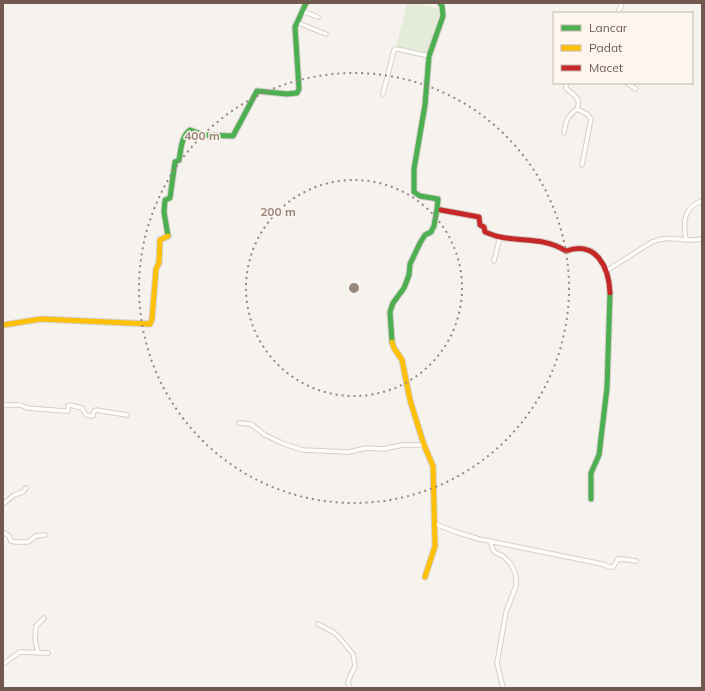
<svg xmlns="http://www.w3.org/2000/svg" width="705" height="691" font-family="Mulish,sans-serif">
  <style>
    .green { fill: #e4ebd9 }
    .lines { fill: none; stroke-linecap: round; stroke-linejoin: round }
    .street-casing { stroke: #d5cfcb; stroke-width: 5.5 }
    .fast-casing { stroke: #d5ceca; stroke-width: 7 }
    .slow-casing { stroke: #d5ceca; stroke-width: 7 }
    .jam-casing { stroke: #d5ceca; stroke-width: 7 }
    .street { stroke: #fefdfc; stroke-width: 3.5 }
    .fast { stroke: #4caf50; stroke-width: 5 }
    .slow { stroke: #ffc107; stroke-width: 5 }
    .jam { stroke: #c62828; stroke-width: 5 }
    .ring { fill: none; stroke: #99877e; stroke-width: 2; stroke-dasharray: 2 4 }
    .centre { fill: #99877e; stroke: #fdf6ee; stroke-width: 2 }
    .ring-label { font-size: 12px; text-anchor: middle; font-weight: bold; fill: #99877e; stroke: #fdf6ee; stroke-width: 3; stroke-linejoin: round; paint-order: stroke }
  </style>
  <rect width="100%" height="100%" fill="#f6f2ed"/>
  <path class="green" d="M 407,3 L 416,3 L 440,9 L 429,54 L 396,47 Z"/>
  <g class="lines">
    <defs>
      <path id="street" d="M 302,11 L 318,17
        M 618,13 L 622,3
        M 296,22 L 326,34
        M 627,83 L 636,89
        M 383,94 L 394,50 L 397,49 L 429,56
        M 577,109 L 587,114 L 591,119 L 582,165
        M 564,133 C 566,120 567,117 577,109 C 582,98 573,95 566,88 L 566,83
        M 686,240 C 683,223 683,207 702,201
        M 494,261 L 500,237
        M 606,271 L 652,242 C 672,234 684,243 702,239
        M 3,405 L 21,405 L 27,408 L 65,411 L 68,411 L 68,406 L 70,405 L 82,408 L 86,415 L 93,416 L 94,411 L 96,410 L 127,415
        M 239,423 L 251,424 L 265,435 L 284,444 L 303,450 L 349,452 L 366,448 L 383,449 L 403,445 L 424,445
        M 3,504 L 14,495 L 23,492 L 26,488
        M 435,524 L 456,532 L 479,539 L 602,564 L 610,567 L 613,567 L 618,559 L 621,559 L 636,561
        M 3,532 L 9,536 L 11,541 L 15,542 L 28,542 L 36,536 L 45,535
        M 490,541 L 493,550 L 496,553 L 503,556 L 511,564 L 515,573 L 516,578 L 516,586 L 506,612 L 497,663 L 503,688
        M 318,624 L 333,632 L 338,636 L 353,654 L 355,666 L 349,679 L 348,683 L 350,688
        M 38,653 L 35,639 L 36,626 L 44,618
        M 3,664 L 20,652 L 48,653"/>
      <path id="fast" d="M 440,3 L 442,6 L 443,16 L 429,56 L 425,105 L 414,169 L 414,192 L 420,196 L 438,199 L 437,209 L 441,210
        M 168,236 L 164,212 L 165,200 L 170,198 L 175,162 L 179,160 C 181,150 181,137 190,130 L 204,135 L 233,136 L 257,91 L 287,94 L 297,93 L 299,89 L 295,27 L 306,3
        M 392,342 L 390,312 L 393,303 L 404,288 L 409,275 L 410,264 L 420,243 L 425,235 L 431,232 L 434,226 L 437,209
        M 591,499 L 591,473 L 599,455 L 607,388 L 610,293"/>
      <path id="slow" d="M 3,325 L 41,319 L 150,324 L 152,319 L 156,269 L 159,263 L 160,240 L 168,236
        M 392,342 L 394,348 L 402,360 L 410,400 L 424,445 L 433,466 L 435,546 L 425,577"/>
      <path id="jam" d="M 441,210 L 479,217 L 480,225 L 484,227 L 485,232 C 490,234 495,236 500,237 C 523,242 544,237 566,251 C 596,240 609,267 610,293"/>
    </defs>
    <use href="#street" class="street-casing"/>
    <use href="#fast" class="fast-casing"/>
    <use href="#slow" class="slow-casing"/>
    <use href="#jam" class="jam-casing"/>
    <use href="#street" class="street"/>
    <use href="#fast" class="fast"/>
    <use href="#slow" class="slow"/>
    <use href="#jam" class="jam"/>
  </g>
  <g class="ring">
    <circle cx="354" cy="288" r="108"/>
    <circle cx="354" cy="288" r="215"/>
  </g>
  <circle cx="354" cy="288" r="6" class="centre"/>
  <g class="ring-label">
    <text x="202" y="140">400 m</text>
    <text x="278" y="216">200 m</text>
  </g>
  <rect width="705" height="691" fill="none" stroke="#71594f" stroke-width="8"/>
  <rect x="553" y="12" width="140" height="72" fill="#fdf6ee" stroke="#c5b7ae"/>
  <rect x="561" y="25" width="20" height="6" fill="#4caf50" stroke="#c5b7ae"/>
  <text x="589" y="32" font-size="12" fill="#71594f">Lancar</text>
  <rect x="561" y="45" width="20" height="6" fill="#ffc107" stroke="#c5b7ae"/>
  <text x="589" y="52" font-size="12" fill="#71594f">Padat</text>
  <rect x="561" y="65" width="20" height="6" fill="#c62828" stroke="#c5b7ae"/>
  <text x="589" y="72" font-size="12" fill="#71594f">Macet</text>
</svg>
